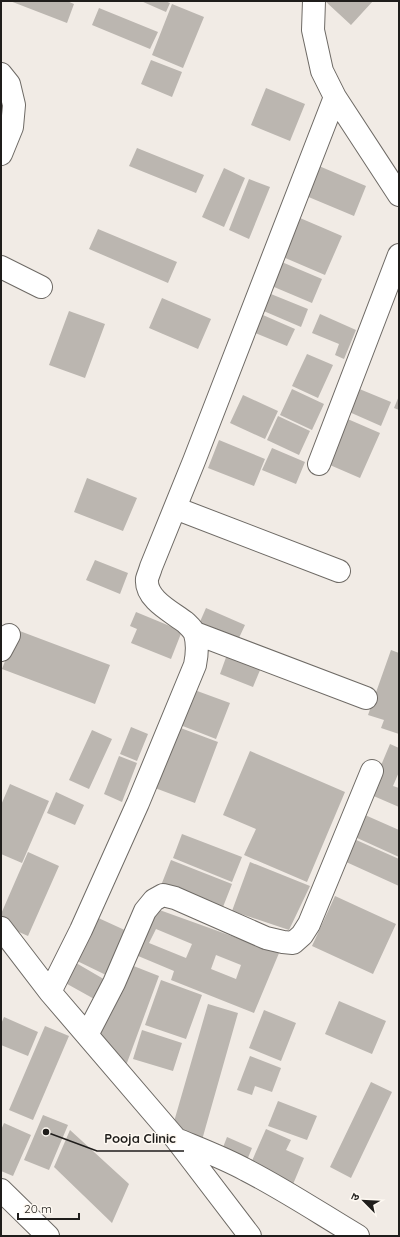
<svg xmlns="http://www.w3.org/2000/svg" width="400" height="1237" font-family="Quicksand,'Noto Sans Devanagari',sans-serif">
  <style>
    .building { fill: #bbb6b0; fill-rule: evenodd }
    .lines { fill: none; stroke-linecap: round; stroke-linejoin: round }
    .minor-casing { stroke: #6e6a65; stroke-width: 24 }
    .tertiary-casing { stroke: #6e6a65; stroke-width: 24 }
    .minor { stroke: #fff; stroke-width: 22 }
    .tertiary { stroke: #fff; stroke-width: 22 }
    .leader { fill: none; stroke: #1f1d1b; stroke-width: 1.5 }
    .callout-dot { fill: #1f1d1b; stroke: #fef9f2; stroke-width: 1.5 }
    .callout-label { font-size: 13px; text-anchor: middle; font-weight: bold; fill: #1f1d1b; stroke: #fef9f2; stroke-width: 3; stroke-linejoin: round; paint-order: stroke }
  </style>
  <rect width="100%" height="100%" fill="#f1ebe5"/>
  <path class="building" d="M 10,1 L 67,1 L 74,4 L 67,23 Z
    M 141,1 L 165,1 L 170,3 L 166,12 Z
    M 325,1 L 373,1 L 351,25 Z
    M 172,4 L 204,17 L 183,68 L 152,55 Z
    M 99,8 L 158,32 L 150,49 L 92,25 Z
    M 151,60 L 182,72 L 172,97 L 141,84 Z
    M 266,88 L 305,104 L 290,141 L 251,125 Z
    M 137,148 L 204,175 L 196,193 L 129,166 Z
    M 312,163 L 366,186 L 354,216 L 299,193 Z
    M 224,168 L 245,178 L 224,227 L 202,217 Z
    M 249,179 L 270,187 L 249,239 L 229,230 Z
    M 293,215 L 342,236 L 325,275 L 276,254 Z
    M 98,229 L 177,262 L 168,283 L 89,249 Z
    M 277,260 L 322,279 L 312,303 L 267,284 Z
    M 266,292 L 308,309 L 301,327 L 259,309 Z
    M 162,298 L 211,319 L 198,349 L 149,328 Z
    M 69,311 L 105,324 L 85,378 L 49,365 Z
    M 256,312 L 295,329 L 287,346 L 248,330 Z
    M 320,314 L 356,330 L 344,359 L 335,355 L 339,344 L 312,333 Z
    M 307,354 L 333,365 L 318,398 L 292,386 Z
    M 357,388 L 391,402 L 381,426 L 347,411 Z
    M 292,389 L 324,404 L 312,430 L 280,415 Z
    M 243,395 L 278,411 L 265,439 L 230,423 Z
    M 399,396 L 399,410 L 394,408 Z
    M 278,416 L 310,431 L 299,455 L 267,440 Z
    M 343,417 L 380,433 L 360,478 L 323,462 Z
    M 219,440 L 265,459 L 254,486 L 208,468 Z
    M 272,448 L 305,462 L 296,484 L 262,470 Z
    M 87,478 L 137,498 L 123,531 L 74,512 Z
    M 95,560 L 128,573 L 120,594 L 86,580 Z
    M 206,608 L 245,625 L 238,640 L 199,624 Z
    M 136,612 L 182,631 L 171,659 L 131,643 L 137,629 L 130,626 Z
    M 17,630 L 110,665 L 95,704 L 2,669 Z
    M 229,649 L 263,663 L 253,687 L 220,674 Z
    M 391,650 L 399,653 L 399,734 L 381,728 L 384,720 L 368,715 Z
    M 189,688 L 230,703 L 216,739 L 175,723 Z
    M 131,727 L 148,734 L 137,761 L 120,754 Z
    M 178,727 L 218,742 L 195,803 L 155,788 Z
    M 92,730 L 112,739 L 89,789 L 69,780 Z
    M 390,744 L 399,748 L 399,772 L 393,786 L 399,788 L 399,807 L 369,794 Z
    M 250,751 L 345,792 L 307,882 L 244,855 L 256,829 L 223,815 Z
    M 119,756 L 137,763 L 122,802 L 104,794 Z
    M 10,784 L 49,801 L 22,863 L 1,854 L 1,805 Z
    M 56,792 L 84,805 L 75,825 L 47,813 Z
    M 365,815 L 399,830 L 399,857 L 355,837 Z
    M 182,834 L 242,857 L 232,882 L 173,858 Z
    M 354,839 L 399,859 L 399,886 L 344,861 Z
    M 28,852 L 59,866 L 28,936 L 1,924 L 1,914 Z
    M 171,860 L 232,884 L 221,912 L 160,888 Z
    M 250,862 L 310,886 L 289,930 L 232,911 Z
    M 335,896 L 396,924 L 373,974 L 312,946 Z
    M 154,908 L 279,953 L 254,1013 L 171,980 L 174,971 L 131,953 ZM 156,929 L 192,944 L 186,958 L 149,943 ZM 216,955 L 241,965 L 236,979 L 211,969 Z
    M 94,916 L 129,932 L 108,976 L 73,959 Z
    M 71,960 L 107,981 L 96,1000 L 60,980 Z
    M 131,965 L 159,976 L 124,1071 L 97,1036 Z
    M 161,980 L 202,995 L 186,1039 L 145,1025 Z
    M 339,1001 L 386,1021 L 372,1054 L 325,1034 Z
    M 208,1004 L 238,1013 L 202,1140 L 171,1132 Z
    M 264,1010 L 296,1023 L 281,1061 L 249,1048 Z
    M 4,1017 L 38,1032 L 28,1056 L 1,1045 L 1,1024 Z
    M 45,1026 L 69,1036 L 33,1120 L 9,1110 Z
    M 142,1030 L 182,1043 L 173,1071 L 133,1059 Z
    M 250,1056 L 281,1068 L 272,1092 L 255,1086 L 252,1095 L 237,1090 Z
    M 371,1082 L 392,1092 L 351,1178 L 330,1167 Z
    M 278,1101 L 317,1116 L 307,1140 L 268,1126 Z
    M 43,1115 L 68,1125 L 49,1170 L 24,1160 Z
    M 4,1123 L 31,1135 L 13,1176 L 1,1171 L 1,1130 Z
    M 266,1129 L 291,1140 L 286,1150 L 304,1158 L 291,1189 L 248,1170 Z
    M 70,1130 L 129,1184 L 112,1223 L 54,1167 Z
    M 227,1137 L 252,1148 L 245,1165 L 220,1155 Z"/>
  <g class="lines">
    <defs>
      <path id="minor" d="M 314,1 L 313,30 L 322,71 L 335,97 L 399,195
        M 1,74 L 9,84 L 14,105 L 12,127 L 1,154
        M 1,267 L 41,287
        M 319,464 L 399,255
        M 175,508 L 339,571
        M 195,633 L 366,698
        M 1,650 L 9,635
        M 1,928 L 50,992 L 176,1139 L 250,1236
        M 50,992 L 81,930 L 138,803 L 195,665 C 197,655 198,644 195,634 C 193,629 188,625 185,622 C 172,612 145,599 147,579 C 148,575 150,571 151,567 L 194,461 L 335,97
        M 87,1035 L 114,983 L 145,911 L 154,900 L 163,895 L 175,898 L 266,938 L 283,942 L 293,943 L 302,935 L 309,924 L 372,771
        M 176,1139 C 200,1149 224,1158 246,1170 C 285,1190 321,1214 358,1236"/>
      <path id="tertiary" d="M 1,1190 L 48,1236"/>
    </defs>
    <use href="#minor" class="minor-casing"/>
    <use href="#tertiary" class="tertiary-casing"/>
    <use href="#minor" class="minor"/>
    <use href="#tertiary" class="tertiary"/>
  </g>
  <path class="leader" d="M46 1132L97 1151H184"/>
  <circle class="callout-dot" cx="46" cy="1132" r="4"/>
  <g class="callout-label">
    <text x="140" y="1143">Pooja Clinic</text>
  </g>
  <rect width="400" height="1237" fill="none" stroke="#1f1d1b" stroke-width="4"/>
  <g transform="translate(364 1201) rotate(294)" stroke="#fef9f2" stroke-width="3" paint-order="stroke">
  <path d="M0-3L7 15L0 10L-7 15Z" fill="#1f1d1b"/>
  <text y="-6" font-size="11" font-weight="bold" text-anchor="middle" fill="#1f1d1b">उ</text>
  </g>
  <path d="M18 1213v6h61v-6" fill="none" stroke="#1f1d1b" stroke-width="2"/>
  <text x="24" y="1213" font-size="12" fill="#1f1d1b" stroke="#fef9f2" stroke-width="3" paint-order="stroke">20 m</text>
</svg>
